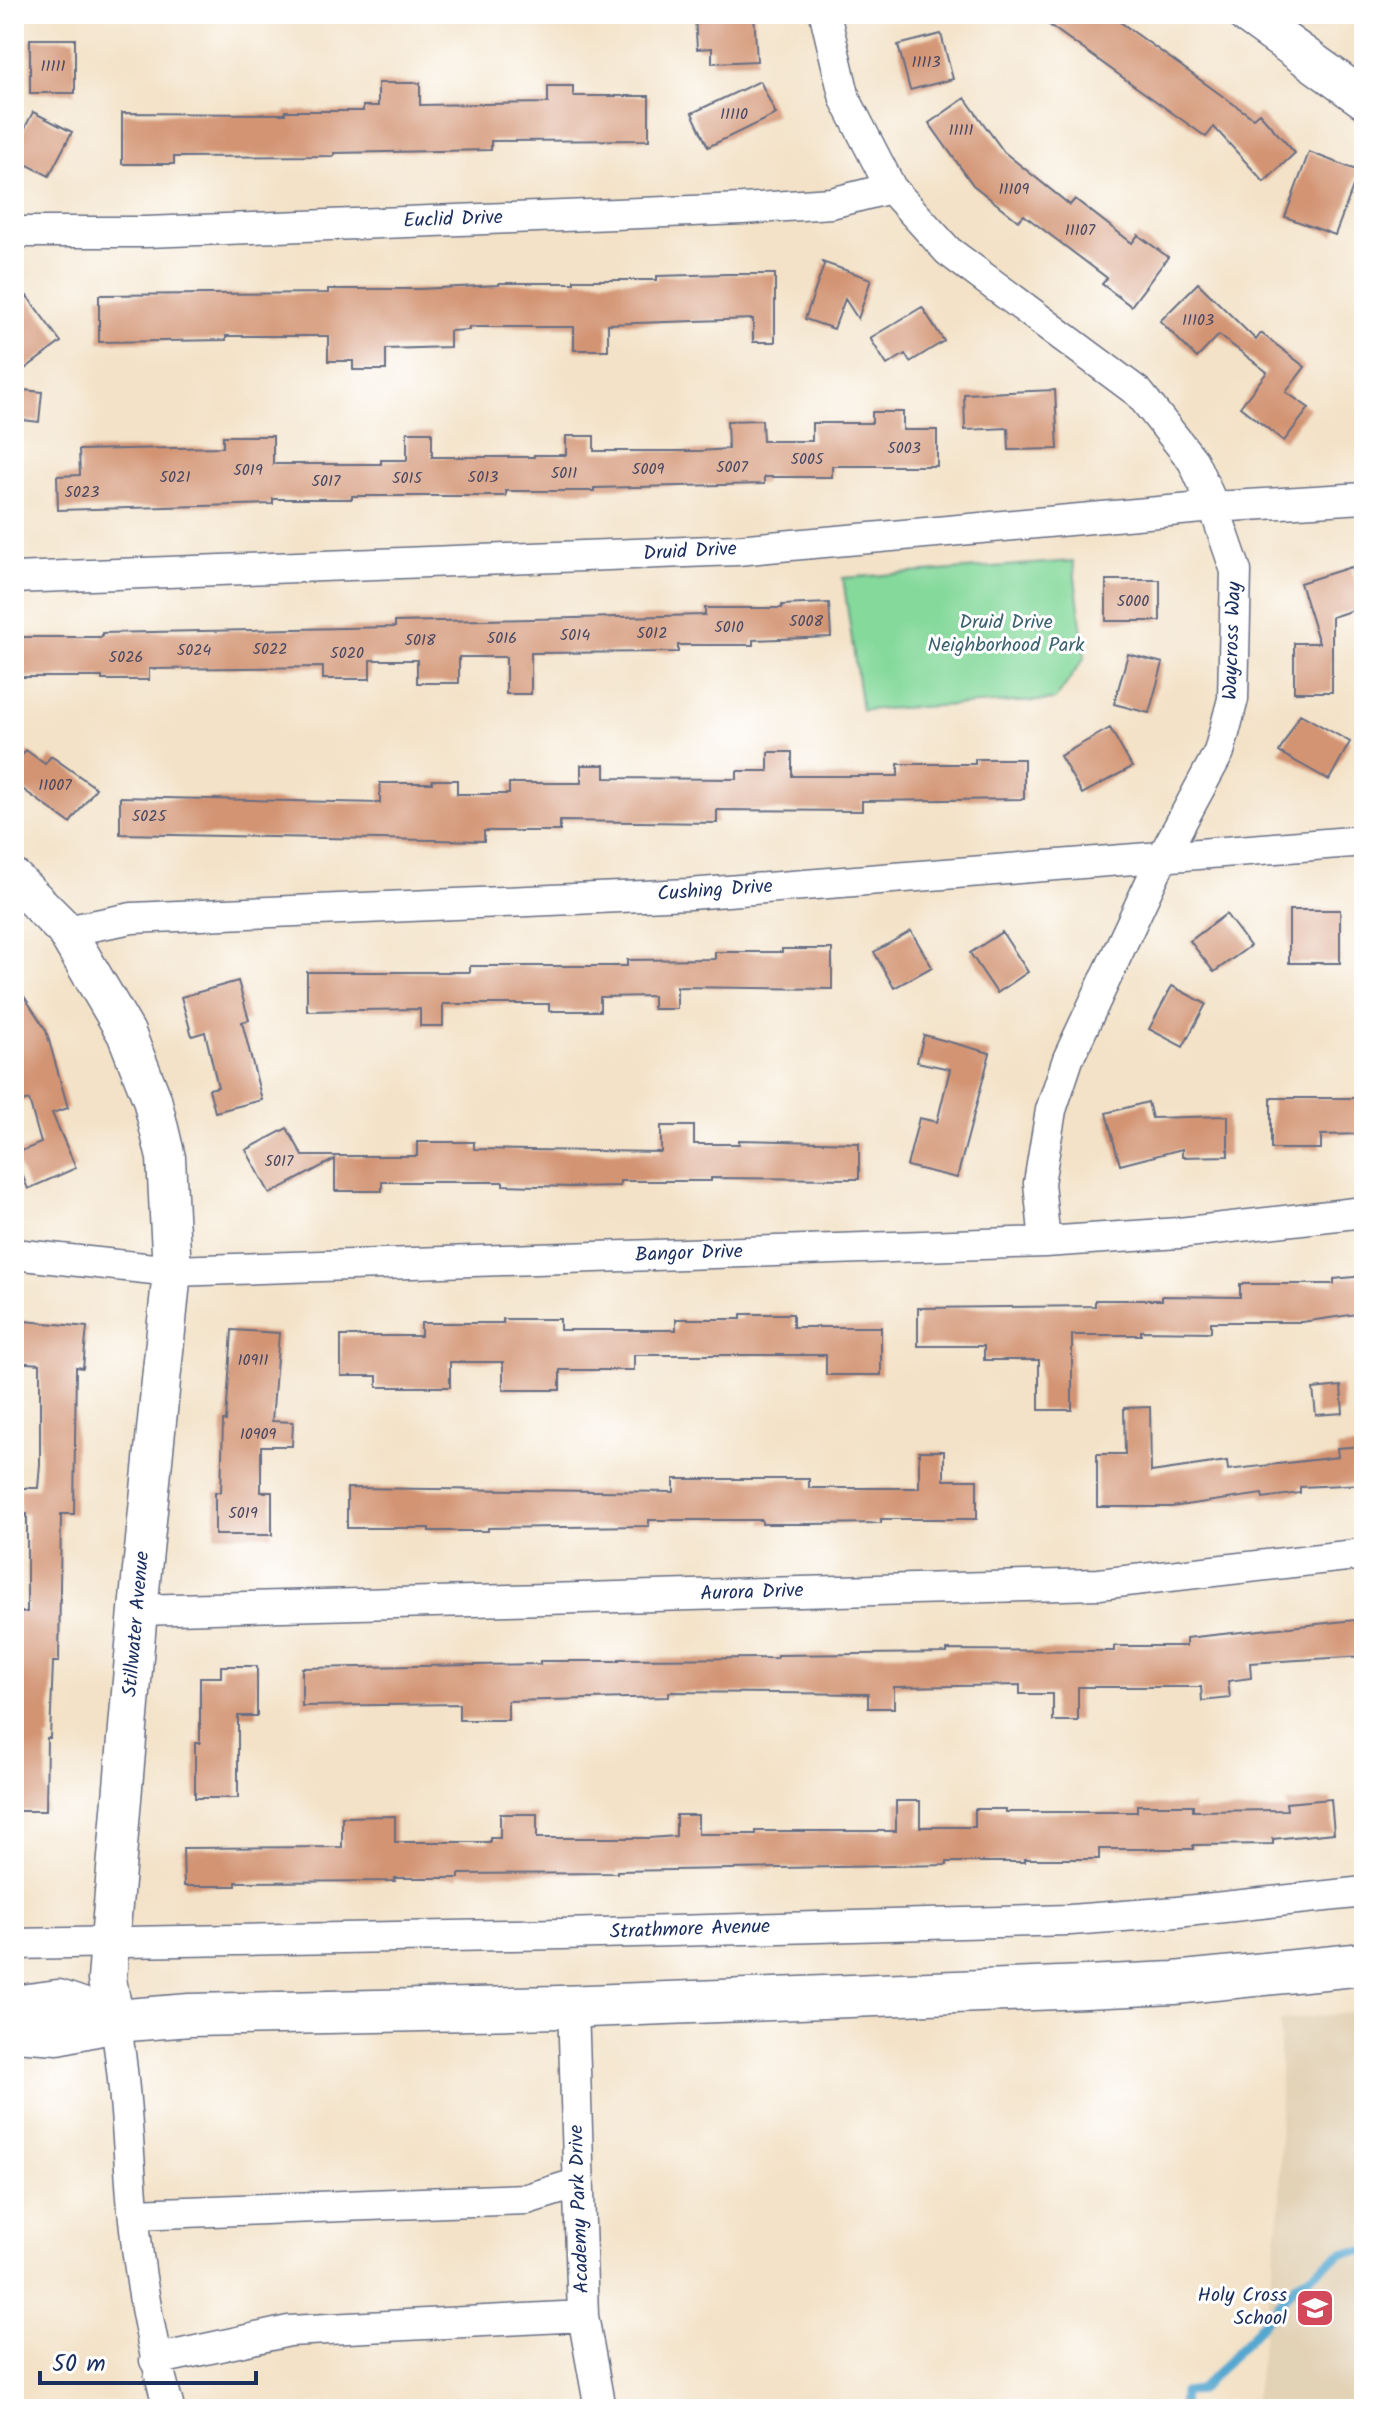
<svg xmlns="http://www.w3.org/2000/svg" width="1378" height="2423" font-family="Kalam,sans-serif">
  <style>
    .built { fill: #e2d2b6 }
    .green { fill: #85d99b; stroke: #50847c; stroke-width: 2 }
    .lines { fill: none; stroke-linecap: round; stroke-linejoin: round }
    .stream { stroke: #54a7d0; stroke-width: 9 }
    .building { fill: #d39473 }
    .minor-casing { stroke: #676e83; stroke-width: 33 }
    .tertiary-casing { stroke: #676e83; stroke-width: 41 }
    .secondary-casing { stroke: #676e83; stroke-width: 45 }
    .minor { stroke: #fff; stroke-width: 30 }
    .tertiary { stroke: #fff; stroke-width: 38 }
    .secondary { stroke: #fff; stroke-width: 42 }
    .labels { text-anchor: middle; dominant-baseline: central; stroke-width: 6; stroke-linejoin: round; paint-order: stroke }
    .number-label { font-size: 16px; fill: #494863 }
    .street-label { font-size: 20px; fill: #1b2f5e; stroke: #fff }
    .park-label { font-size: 20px; fill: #3b6270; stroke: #fff }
    .poi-label { font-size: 20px; fill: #1b2f5e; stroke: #fff; text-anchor: end }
  </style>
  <rect width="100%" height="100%" fill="#fff"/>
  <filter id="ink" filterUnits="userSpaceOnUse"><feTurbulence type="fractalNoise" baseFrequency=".0125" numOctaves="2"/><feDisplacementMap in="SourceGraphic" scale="16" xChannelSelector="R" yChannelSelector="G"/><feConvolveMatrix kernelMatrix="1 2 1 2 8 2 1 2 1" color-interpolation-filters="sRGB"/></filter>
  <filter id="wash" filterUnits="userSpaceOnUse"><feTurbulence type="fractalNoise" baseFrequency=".006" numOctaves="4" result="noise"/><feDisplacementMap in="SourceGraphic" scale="32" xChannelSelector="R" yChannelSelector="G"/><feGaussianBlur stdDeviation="1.8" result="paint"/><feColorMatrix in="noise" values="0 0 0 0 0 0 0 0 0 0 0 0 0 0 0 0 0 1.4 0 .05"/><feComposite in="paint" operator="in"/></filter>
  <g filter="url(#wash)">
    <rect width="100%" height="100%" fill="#f3e2c7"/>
    <path class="built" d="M 1364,2010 L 1364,2409 L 1254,2409 L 1280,2208 L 1280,2021 Z"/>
    <path class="green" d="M 1073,561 L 1085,657 L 1055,700 L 862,710 L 843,578 Z"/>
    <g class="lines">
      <path class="stream" d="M 1182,2409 L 1183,2392 L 1200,2390 L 1252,2336 L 1295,2285 L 1342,2253 L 1361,2251"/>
    </g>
    <g id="blocks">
      <path class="building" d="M 754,14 L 757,61 L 712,63 L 712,48 L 697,49 L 695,16 Z
        M 1034,14 L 1109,14 L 1253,118 L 1259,113 L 1295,153 L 1264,182 L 1214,127 L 1206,137 Z
        M 941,34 L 953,79 L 910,90 L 898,45 Z
        M 30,39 L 75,39 L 75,93 L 30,93 Z
        M 760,81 L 776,114 L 708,147 L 692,113 Z
        M 378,83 L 420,83 L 420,105 L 548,103 L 548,86 L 573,86 L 573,96 L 649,96 L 649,140 L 491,141 L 491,150 L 334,153 L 334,156 L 174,157 L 174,164 L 122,164 L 122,113 L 285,114 L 285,111 L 363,111 L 363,106 L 378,106 Z
        M 965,98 L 1004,152 L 1070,205 L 1075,199 L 1132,243 L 1138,235 L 1168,257 L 1131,306 L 1102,284 L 1107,278 L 1024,215 L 1018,221 L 973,185 L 929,123 Z
        M 33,112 L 72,132 L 49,176 L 14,158 L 14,149 Z
        M 1309,152 L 1359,171 L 1335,235 L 1285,217 Z
        M 822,262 L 871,279 L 858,319 L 845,299 L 834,329 L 805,319 L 824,265 Z
        M 727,274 L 775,274 L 775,342 L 753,342 L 753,319 L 608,324 L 608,350 L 574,350 L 574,327 L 469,327 L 469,330 L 450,331 L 450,347 L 386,349 L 386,370 L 353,370 L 353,361 L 328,361 L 328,336 L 226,336 L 226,340 L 99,342 L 99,295 L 328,293 L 328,289 L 419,289 L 499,285 L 499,283 L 574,283 L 574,280 L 657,280 L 657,276 Z
        M 1198,283 L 1256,340 L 1261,333 L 1305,367 L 1286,392 L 1309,408 L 1284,441 L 1240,407 L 1267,372 L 1219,335 L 1197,358 L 1160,321 Z
        M 27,296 L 61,342 L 14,377 L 14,306 Z
        M 922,307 L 944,341 L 910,362 L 905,354 L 887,365 L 870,338 Z
        M 14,389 L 42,392 L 39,422 L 14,419 Z
        M 1055,390 L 1058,449 L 1009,450 L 1008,428 L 965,430 L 964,394 Z
        M 872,412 L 903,412 L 903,430 L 937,430 L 937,466 L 832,466 L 832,477 L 764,477 L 764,484 L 594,488 L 594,491 L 506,491 L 506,496 L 352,496 L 352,499 L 273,499 L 273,504 L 58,510 L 57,476 L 80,475 L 79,450 L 223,447 L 223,436 L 273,436 L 273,464 L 381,464 L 381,460 L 407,460 L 407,432 L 432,432 L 432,457 L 534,457 L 534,455 L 566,455 L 566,436 L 594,436 L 594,451 L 700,451 L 728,449 L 727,421 L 762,420 L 763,441 L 812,441 L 812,423 L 872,423 Z
        M 1351,567 L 1363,607 L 1332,617 L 1332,692 L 1294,692 L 1294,643 L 1319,643 L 1300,583 Z
        M 1106,580 L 1160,580 L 1160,621 L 1106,621 Z
        M 829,603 L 831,637 L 753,640 L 753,645 L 678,645 L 678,652 L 531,653 L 531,694 L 506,694 L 506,657 L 459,657 L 459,683 L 417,683 L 417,660 L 370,660 L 370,679 L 323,679 L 323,667 L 149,669 L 149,680 L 102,680 L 102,677 L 14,677 L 14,637 L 102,637 L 102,633 L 395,627 L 395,622 L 705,615 L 705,608 L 782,608 L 782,605 Z
        M 1128,654 L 1163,663 L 1149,713 L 1114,704 Z
        M 1300,714 L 1350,742 L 1329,780 L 1279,752 Z
        M 1110,728 L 1132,767 L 1082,794 L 1060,756 Z
        M 26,750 L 45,764 L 51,756 L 96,788 L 70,823 L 14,783 L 14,767 Z
        M 768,752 L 792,752 L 792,776 L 898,776 L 898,764 L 975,764 L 975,759 L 1024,759 L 1024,799 L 862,801 L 862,811 L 717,810 L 717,823 L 560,821 L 560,831 L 484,831 L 484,841 L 120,834 L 120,797 L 380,803 L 380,783 L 432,783 L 432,780 L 457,780 L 457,794 L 509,794 L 509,783 L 581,783 L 581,765 L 605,765 L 605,778 L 737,779 L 737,771 L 768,771 Z
        M 1289,910 L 1340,910 L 1340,963 L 1289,963 Z
        M 1226,914 L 1250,946 L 1214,972 L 1190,941 Z
        M 911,931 L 932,967 L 894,988 L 874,952 Z
        M 1002,932 L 1028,972 L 997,993 L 970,953 Z
        M 782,949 L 832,949 L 832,989 L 677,987 L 677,1009 L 653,1009 L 653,996 L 600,997 L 600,1011 L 549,1011 L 549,1004 L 443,1004 L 443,1026 L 420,1026 L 420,1009 L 307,1011 L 307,972 L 470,972 L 470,966 L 627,966 L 627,960 L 715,959 L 715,952 L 782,952 Z
        M 14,981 L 46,1030 L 68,1108 L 52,1113 L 76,1168 L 28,1189 L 14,1154 L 41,1143 L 29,1100 L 14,1104 Z
        M 238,981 L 249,1020 L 242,1022 L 262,1100 L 215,1112 L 209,1089 L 218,1087 L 205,1032 L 192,1036 L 181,997 Z
        M 1172,986 L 1206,1004 L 1183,1047 L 1149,1029 Z
        M 924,1035 L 990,1053 L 957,1178 L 907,1166 L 919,1118 L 937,1122 L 950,1069 L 917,1062 Z
        M 1271,1098 L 1364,1098 L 1364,1134 L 1321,1135 L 1321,1149 L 1271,1149 Z
        M 1148,1102 L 1152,1118 L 1228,1116 L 1228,1156 L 1182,1157 L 1182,1149 L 1120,1165 L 1106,1113 Z
        M 661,1126 L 694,1126 L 694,1144 L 739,1144 L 739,1140 L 859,1143 L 859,1179 L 711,1178 L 711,1181 L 620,1181 L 620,1186 L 572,1187 L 503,1185 L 503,1182 L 382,1182 L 382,1191 L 335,1191 L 335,1159 L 270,1194 L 246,1150 L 287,1128 L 303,1156 L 417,1156 L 417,1142 L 474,1142 L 474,1149 L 661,1152 Z
        M 1364,1276 L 1364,1313 L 1302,1322 L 1211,1322 L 1211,1332 L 1141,1331 L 1141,1335 L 1072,1335 L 1072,1410 L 1039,1410 L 1039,1360 L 984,1360 L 984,1346 L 918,1346 L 918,1308 L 1095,1306 L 1095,1300 L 1162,1300 L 1162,1296 L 1240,1297 L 1240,1284 L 1334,1284 L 1334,1279 Z
        M 741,1314 L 793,1314 L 793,1327 L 881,1327 L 881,1375 L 826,1375 L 826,1355 L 634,1355 L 634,1370 L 560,1370 L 560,1390 L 503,1390 L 503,1362 L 450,1362 L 450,1387 L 377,1387 L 377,1376 L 341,1376 L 341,1336 L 421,1336 L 421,1323 L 503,1323 L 503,1319 L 560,1319 L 560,1330 L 676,1330 L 676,1319 L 741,1319 Z
        M 14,1320 L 87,1327 L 83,1368 L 76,1367 L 74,1514 L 61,1514 L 59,1662 L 53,1662 L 50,1738 L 47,1738 L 46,1811 L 14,1811 L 14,1612 L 27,1612 L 27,1514 L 20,1514 L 20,1488 L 38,1488 L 40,1464 L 40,1364 L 14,1362 Z
        M 232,1330 L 279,1333 L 272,1421 L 293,1422 L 292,1446 L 261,1446 L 261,1492 L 272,1492 L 272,1535 L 215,1535 L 215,1492 L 221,1492 L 223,1421 L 226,1421 Z
        M 1341,1386 L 1343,1413 L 1316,1415 L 1313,1389 Z
        M 1150,1407 L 1151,1472 L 1227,1461 L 1228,1470 L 1338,1457 L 1337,1448 L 1364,1446 L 1364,1484 L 1300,1487 L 1300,1493 L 1263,1498 L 1262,1494 L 1171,1507 L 1097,1507 L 1097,1454 L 1125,1454 L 1124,1408 Z
        M 919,1451 L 944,1451 L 944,1480 L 977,1480 L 977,1519 L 881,1519 L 881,1523 L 809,1524 L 762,1524 L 762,1520 L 649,1520 L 649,1526 L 488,1528 L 488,1531 L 429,1531 L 429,1528 L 347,1528 L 347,1488 L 674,1492 L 674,1479 L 809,1479 L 809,1488 L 919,1488 Z
        M 1364,1619 L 1364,1656 L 1250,1663 L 1251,1678 L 1228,1681 L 1230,1698 L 1202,1701 L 1201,1687 L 1078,1687 L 1078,1721 L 1053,1721 L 1053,1694 L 1020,1694 L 1020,1685 L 894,1687 L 894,1708 L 868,1708 L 868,1694 L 669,1692 L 669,1697 L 508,1701 L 508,1720 L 459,1720 L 459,1704 L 302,1706 L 302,1668 L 540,1664 L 540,1661 L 619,1661 L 619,1659 L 777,1658 L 777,1655 L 947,1653 L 947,1650 L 1114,1651 L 1114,1646 L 1186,1646 L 1186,1638 Z
        M 221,1666 L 257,1666 L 257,1716 L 238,1716 L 238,1798 L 195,1798 L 195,1743 L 200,1743 L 200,1677 L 221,1677 Z
        M 1331,1799 L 1334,1833 L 1273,1839 L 1273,1844 L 1193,1845 L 1193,1849 L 1099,1849 L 1099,1859 L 1025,1859 L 1025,1862 L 947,1862 L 947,1865 L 617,1871 L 617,1873 L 459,1874 L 459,1878 L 395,1878 L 395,1881 L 236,1882 L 236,1886 L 184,1886 L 183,1848 L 342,1847 L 342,1817 L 395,1816 L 395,1842 L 490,1842 L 490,1838 L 500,1838 L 500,1814 L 537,1814 L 537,1838 L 649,1838 L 676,1836 L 676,1815 L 698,1815 L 698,1834 L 756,1834 L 756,1831 L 896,1831 L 896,1801 L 920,1801 L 920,1827 L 975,1827 L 975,1809 L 1006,1809 L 1006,1812 L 1137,1812 L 1137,1805 L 1193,1805 L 1193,1811 L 1287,1810 L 1286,1803 Z"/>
    </g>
  </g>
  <g filter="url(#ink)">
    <use href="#blocks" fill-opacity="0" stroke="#676e83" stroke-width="2"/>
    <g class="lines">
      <defs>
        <path id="minor" d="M 825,14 L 845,99 L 891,188 L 948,251 L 1139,393 L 1193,461 L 1214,507 L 1236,571 L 1233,699 L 1219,752 L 1162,858 L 1068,1059 L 1051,1110 L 1039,1183 L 1045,1242
          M 14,232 L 146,232 L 743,209 L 831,203 L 891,188
          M 14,578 L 737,550 L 1214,507 L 1364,498
          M 66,931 L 132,918 L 689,894 L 1364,841
          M 14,1254 L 172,1271 L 1045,1242 L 1179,1233 L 1364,1212
          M 138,1610 L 1099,1584 L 1364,1554
          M 14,1944 L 562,1934 L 1070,1920 L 1177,1912 L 1364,1892
          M 573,2007 L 583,2316 L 600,2409
          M 115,2021 C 126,2083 128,2147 133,2210 C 139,2277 151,2344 169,2409
          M 134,2214 L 527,2199 L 579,2183
          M 155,2360 L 289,2331 L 583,2316"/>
        <path id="tertiary" d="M 1246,14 L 1364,99
          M 14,879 L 66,931 L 126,1033 L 152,1099 L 166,1158 L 172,1271 L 138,1610 L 110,1940 L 107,1980 L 115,2021"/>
        <path id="secondary" d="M 14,2007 L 58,2001 L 114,2020
          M 14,2030 L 58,2033 L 115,2021 L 190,2015 L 561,2007 L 1085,1987 L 1174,1983 L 1364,1964"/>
      </defs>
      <use href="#minor" class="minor-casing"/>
      <use href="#tertiary" class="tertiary-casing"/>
      <use href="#secondary" class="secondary-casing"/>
      <use href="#minor" class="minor"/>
      <use href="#tertiary" class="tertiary"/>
      <use href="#secondary" class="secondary"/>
    </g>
  </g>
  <defs>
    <symbol id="school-square" viewBox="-11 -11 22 22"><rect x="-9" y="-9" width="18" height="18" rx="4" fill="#d1495b" stroke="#fff"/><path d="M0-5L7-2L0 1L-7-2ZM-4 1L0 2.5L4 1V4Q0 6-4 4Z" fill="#fff"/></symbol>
  </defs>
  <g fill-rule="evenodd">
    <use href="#school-square" x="1293" y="2286" width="44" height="44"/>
  </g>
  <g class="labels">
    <g class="number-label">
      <text x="926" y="62">11113</text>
      <text x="53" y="66">11111</text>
      <text x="734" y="114">11110</text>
      <text x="961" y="130">11111</text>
      <text x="1014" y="189">11109</text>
      <text x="1080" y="230">11107</text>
      <text x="1198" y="320">11103</text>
      <text x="904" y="448">5003</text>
      <text x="807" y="459">5005</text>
      <text x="732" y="467">5007</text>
      <text x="648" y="469">5009</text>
      <text x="248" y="470">5019</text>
      <text x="564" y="473">5011</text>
      <text x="175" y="477">5021</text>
      <text x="483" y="477">5013</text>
      <text x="407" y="478">5015</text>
      <text x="326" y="481">5017</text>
      <text x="82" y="492">5023</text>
      <text x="1133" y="601">5000</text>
      <text x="806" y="621">5008</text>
      <text x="729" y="627">5010</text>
      <text x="652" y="633">5012</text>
      <text x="575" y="635">5014</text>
      <text x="502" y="638">5016</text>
      <text x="420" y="640">5018</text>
      <text x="270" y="649">5022</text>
      <text x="194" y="650">5024</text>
      <text x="347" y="653">5020</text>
      <text x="126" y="657">5026</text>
      <text x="55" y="785">11007</text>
      <text x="149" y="816">5025</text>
      <text x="279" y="1161">5017</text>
      <text x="253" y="1360">10911</text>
      <text x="258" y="1434">10909</text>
      <text x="243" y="1513">5019</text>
    </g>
    <g class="street-label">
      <text transform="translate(453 220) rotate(-2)">Euclid Drive</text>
      <text transform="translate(690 552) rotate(-3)">Druid Drive</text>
      <text transform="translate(1233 641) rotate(-88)">Waycross Way</text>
      <text transform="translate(715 891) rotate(-4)">Cushing Drive</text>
      <text transform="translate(689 1254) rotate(-2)">Bangor Drive</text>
      <text transform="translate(752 1593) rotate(-2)">Aurora Drive</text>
      <text transform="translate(137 1624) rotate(-85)">Stillwater Avenue</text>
      <text transform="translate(690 1930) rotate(-2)">Strathmore Avenue</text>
      <text transform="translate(580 2209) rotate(-92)">Academy Park Drive</text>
    </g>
    <g class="park-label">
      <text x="1006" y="623">Druid Drive<tspan x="1006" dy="23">Neighborhood Park</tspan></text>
    </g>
    <g class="poi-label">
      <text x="1287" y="2296">Holy Cross<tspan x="1287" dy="23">School</tspan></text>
    </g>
  </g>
  <rect width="1378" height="2423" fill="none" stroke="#fff" stroke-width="48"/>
  <path d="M40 2371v12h216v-12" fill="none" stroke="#1b2f5e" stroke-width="4"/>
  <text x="52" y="2371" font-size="24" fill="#1b2f5e" stroke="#ffffff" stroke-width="6" paint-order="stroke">50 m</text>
</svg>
